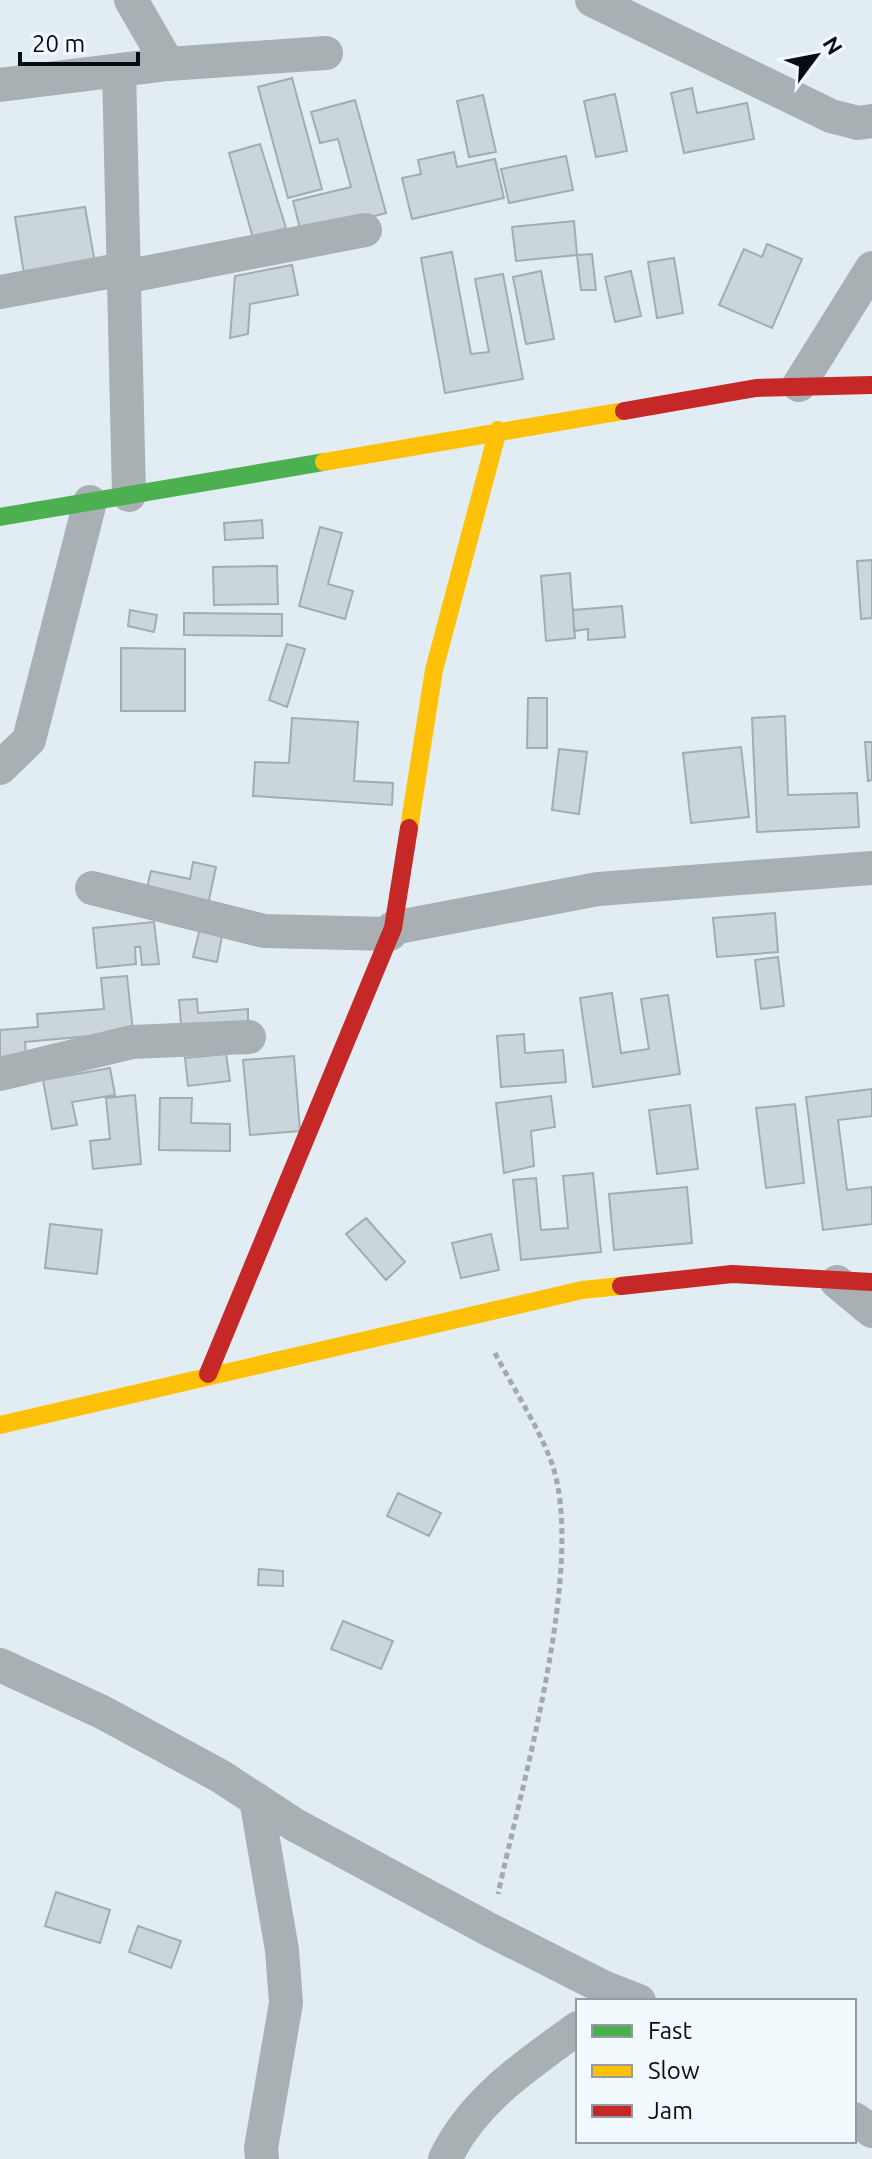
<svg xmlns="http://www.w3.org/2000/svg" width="872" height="2159" font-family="Ubuntu,sans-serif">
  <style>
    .building { fill: #cbd6dc; stroke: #a2adb3; stroke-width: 2 }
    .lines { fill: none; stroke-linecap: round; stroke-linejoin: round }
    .path { stroke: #a3a9ac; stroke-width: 5; stroke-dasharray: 6 4; stroke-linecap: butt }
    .street { stroke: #a9b0b3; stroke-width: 34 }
    .fast { stroke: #4caf50; stroke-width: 18 }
    .slow { stroke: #ffc107; stroke-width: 18 }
    .jam { stroke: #c62828; stroke-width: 18 }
  </style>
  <rect width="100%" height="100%" fill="#e2edf3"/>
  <path class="building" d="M 292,78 L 322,189 L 288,198 L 258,87 Z
    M 692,88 L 697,113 L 747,103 L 754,139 L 684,153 L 671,93 Z
    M 615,94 L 627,151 L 596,157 L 584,101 Z
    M 483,95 L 496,152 L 469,157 L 457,101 Z
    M 355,100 L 386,213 L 302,236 L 293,201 L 351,187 L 338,139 L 320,143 L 311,112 Z
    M 260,144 L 286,228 L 253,238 L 229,153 Z
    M 454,152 L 457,167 L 495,159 L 504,198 L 412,219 L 402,178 L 421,174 L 418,160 Z
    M 566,156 L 573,190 L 509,203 L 501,169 Z
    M 85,207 L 95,263 L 24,274 L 15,217 Z
    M 574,221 L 577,255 L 516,261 L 512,227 Z
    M 767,244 L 802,259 L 772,328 L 719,305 L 744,249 L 762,257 Z
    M 452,252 L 471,354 L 489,352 L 475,279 L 503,274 L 523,379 L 445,393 L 421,258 Z
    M 592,254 L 596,290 L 581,290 L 577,255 Z
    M 674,258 L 683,313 L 657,318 L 648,262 Z
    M 292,265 L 298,295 L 250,304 L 248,334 L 230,338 L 235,276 Z
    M 541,271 L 554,339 L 526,344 L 513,277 Z
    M 631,271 L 641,316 L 615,322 L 605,277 Z
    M 262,520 L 263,538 L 225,540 L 224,523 Z
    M 320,527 L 342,533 L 328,584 L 353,591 L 345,619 L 299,606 Z
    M 872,560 L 872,618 L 861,619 L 857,561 Z
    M 277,566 L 278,604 L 214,605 L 213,567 Z
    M 570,573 L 575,638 L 546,641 L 541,576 Z
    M 622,606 L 625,637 L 588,640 L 588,629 L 574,631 L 573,610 Z
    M 130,610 L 157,615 L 154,632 L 128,626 Z
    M 184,613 L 282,614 L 282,636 L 184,635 Z
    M 287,644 L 305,649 L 287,707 L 269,700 Z
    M 121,648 L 185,649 L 185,711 L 121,711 Z
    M 528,698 L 547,698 L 547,748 L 527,748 Z
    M 785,716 L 788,795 L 857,793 L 859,827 L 757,832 L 752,718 Z
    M 292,718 L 358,722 L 354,781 L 393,783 L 392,805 L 253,796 L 255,762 L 289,763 Z
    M 865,742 L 872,742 L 872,780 L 868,781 Z
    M 741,747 L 749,817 L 691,823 L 683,753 Z
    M 559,749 L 587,752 L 579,814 L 552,810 Z
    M 193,862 L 216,867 L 207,909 L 145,896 L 151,871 L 190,879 Z
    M 775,913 L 778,952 L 717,957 L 713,918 Z
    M 202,920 L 224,926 L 217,962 L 193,957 Z
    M 154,922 L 159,964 L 142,965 L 140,947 L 135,947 L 136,964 L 97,968 L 93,928 Z
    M 778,957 L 784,1006 L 761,1009 L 755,960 Z
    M 127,976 L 133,1032 L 25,1042 L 26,1056 L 0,1059 L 0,1030 L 38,1027 L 37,1014 L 104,1009 L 101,978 Z
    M 612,993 L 621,1053 L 649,1049 L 641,999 L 668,995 L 680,1074 L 593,1087 L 580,998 Z
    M 197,999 L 198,1013 L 248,1009 L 248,1029 L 182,1035 L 179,1000 Z
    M 524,1034 L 525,1053 L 563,1050 L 566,1082 L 501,1087 L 497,1036 Z
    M 226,1054 L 230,1081 L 188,1086 L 185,1058 Z
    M 294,1056 L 300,1131 L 250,1135 L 243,1060 Z
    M 110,1068 L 115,1095 L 72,1102 L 77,1125 L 52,1129 L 43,1080 Z
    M 872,1089 L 872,1116 L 838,1120 L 847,1190 L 872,1187 L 872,1224 L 823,1230 L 806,1097 Z
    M 135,1095 L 141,1164 L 93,1169 L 90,1141 L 110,1139 L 106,1098 Z
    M 551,1096 L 555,1127 L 531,1131 L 534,1166 L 504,1173 L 496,1103 Z
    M 160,1098 L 192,1098 L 191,1123 L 230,1124 L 230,1151 L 159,1150 Z
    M 795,1104 L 804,1183 L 766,1188 L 756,1108 Z
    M 690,1105 L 698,1169 L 657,1174 L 649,1110 Z
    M 593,1173 L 601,1252 L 521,1260 L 513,1180 L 536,1178 L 541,1230 L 568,1228 L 563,1176 Z
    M 687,1187 L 692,1243 L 614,1250 L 609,1194 Z
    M 366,1218 L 405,1262 L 386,1280 L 346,1234 Z
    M 50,1224 L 102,1230 L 97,1274 L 45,1268 Z
    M 491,1234 L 499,1270 L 461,1278 L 452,1243 Z
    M 398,1493 L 441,1513 L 429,1536 L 387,1516 Z
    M 259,1569 L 283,1571 L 283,1586 L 258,1585 Z
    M 343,1621 L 393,1641 L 381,1669 L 331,1649 Z
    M 56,1892 L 110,1910 L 100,1943 L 45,1926 Z
    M 138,1926 L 181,1941 L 171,1968 L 129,1952 Z"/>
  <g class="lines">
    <path class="path" d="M 495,1353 C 513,1388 537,1424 551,1461 C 588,1560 521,1787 498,1894"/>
    <path class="street" d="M 131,0 L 168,64
      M 592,0 L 831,116 L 858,123 L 872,121
      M 119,70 L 129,495
      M 0,85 L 168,64 L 326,53
      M 124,277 L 365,230
      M 0,292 L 124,269
      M 799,385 L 872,268
      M 0,768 L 29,740 L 90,502
      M 92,888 L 264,931 L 390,934
      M 393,928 L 598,889 L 872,868
      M 0,1074 L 132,1042 L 249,1037
      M 837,1282 L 872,1311
      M 0,1665 L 102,1712 L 220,1776 L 295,1825 L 490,1930 L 603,1987 L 639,2001
      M 256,1799 L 282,1950 L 286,2003 L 261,2148 L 262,2159
      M 854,2119 L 872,2131
      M 445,2159 C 473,2100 527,2065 578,2028"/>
    <path class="fast" d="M 0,517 L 324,462"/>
    <path class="slow" d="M 324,462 L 624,411
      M 409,828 L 434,670 L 498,430
      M 0,1425 L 582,1290 L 621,1286"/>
    <path class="jam" d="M 624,411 L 756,388 L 872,385
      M 621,1286 L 732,1274 L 872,1282
      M 208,1374 L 393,928 L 409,828"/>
  </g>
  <rect x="576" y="1999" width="280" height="144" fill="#f3fafe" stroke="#939ca0" stroke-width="2"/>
  <rect x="592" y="2025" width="40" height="12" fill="#4caf50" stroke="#939ca0" stroke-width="2"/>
  <text x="648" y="2039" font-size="24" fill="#030e14">Fast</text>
  <rect x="592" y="2065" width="40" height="12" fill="#ffc107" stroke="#939ca0" stroke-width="2"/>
  <text x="648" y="2079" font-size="24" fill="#030e14">Slow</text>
  <rect x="592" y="2105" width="40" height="12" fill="#c62828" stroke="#939ca0" stroke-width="2"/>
  <text x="648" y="2119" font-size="24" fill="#030e14">Jam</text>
  <g transform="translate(816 56) rotate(58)" stroke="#f3fafe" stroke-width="6" paint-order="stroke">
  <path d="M0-6L14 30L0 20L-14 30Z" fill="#030e14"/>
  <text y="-12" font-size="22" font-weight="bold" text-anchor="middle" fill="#030e14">N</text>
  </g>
  <path d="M20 52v12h118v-12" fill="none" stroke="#030e14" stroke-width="4"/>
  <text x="32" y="52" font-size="24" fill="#030e14" stroke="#f3fafe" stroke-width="6" paint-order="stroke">20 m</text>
</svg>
